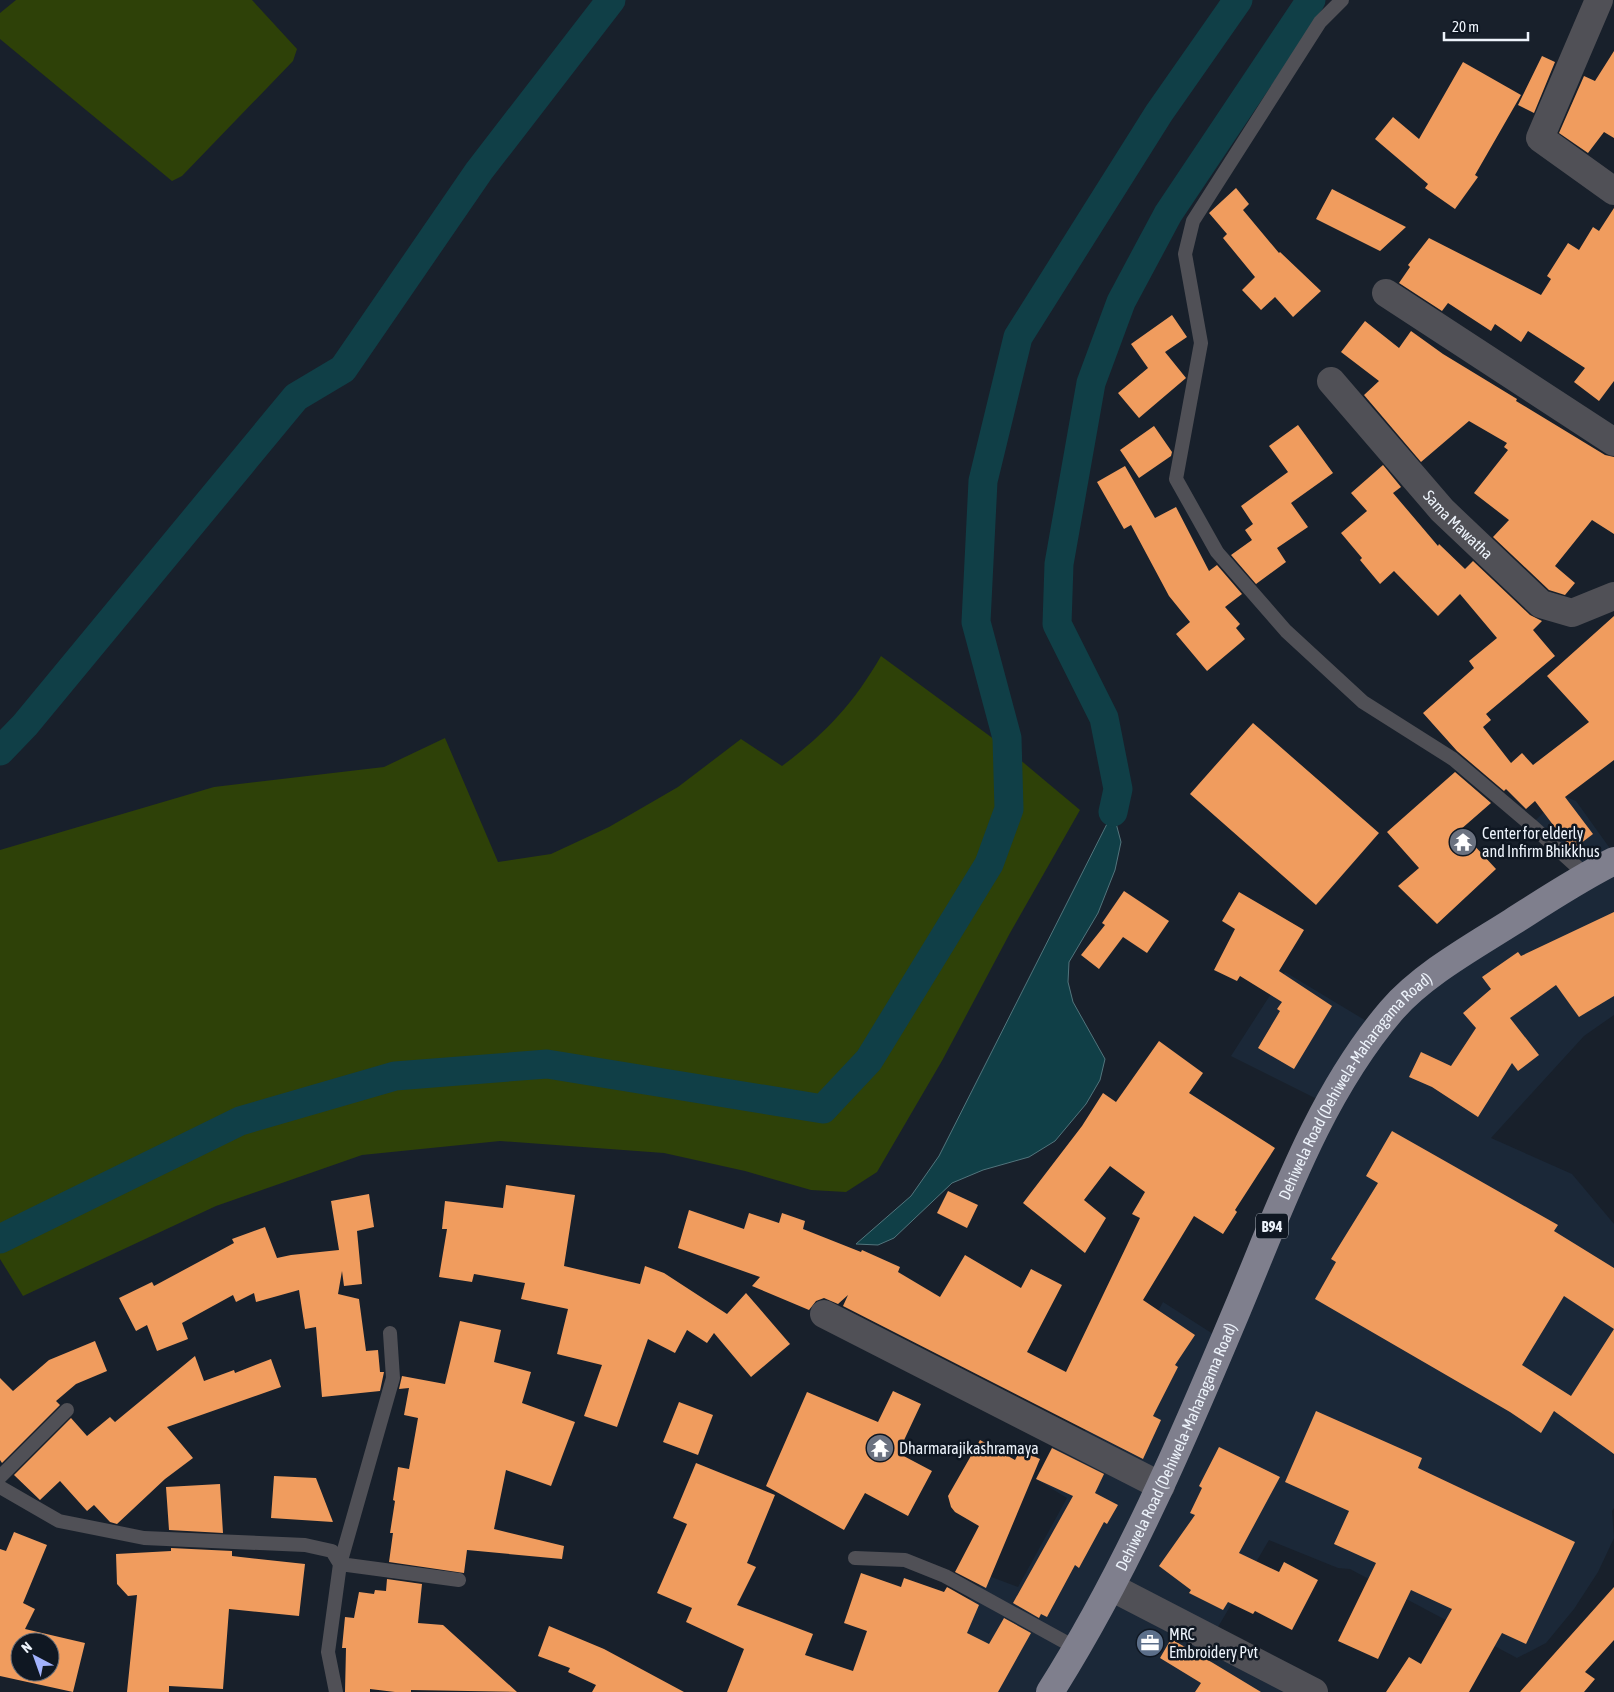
<svg xmlns="http://www.w3.org/2000/svg" width="1614" height="1692" font-family="'Asap Condensed',sans-serif">
  <style>
    .built { fill: #1b2838 }
    .green { fill: #2e4108 }
    .water { fill: #103f47; stroke: #52757d }
    .lines { fill: none; stroke-linecap: round; stroke-linejoin: round }
    .canal { stroke: #103f47; stroke-width: 29 }
    .building { fill: #f09c5e; fill-rule: evenodd }
    .service { stroke: #505056; stroke-width: 14 }
    .minor { stroke: #505056; stroke-width: 28 }
    .primary { stroke: #7f7f8d; stroke-width: 28 }
    .labels { text-anchor: middle; dominant-baseline: central; stroke-width: 5; stroke-linejoin: round; paint-order: stroke }
    .shield { fill: #0f1722; stroke: #aab1ba; stroke-width: 1 }
    .shield-label { font-size: 15px; font-weight: bold; fill: #edf3fb }
    .street-label { font-size: 16px; fill: #edf3fb; stroke: #0f1722 }
    .poi-label { font-size: 16px; fill: #edf3fb; stroke: #0f1722; text-anchor: start }
  </style>
  <rect width="100%" height="100%" fill="#18202b"/>
  <path class="built" d="M 1561,795 L 1576,801 L 1614,854 L 1614,1015 L 1584,1036 L 1491,1138 L 1572,1174 L 1614,1224 L 1614,1508 L 1612,1511 L 1614,1538 L 1598,1572 L 1574,1609 L 1546,1643 L 1517,1658 L 1350,1569 L 1338,1568 L 1269,1540 L 1211,1639 L 1314,1692 L 904,1692 L 941,1630 L 975,1593 L 986,1575 L 1018,1587 L 1067,1498 L 1036,1479 L 1058,1435 L 1078,1444 L 1097,1408 L 1141,1343 L 1163,1302 L 1224,1341 L 1329,1105 L 1231,1056 L 1285,972 L 1378,1028 L 1585,875 L 1531,825 Z"/>
  <path class="green" d="M 16,0 L 252,0 L 297,49 L 293,61 L 182,176 L 172,181 L 0,39 L 0,13 Z
    M 881,656 L 1006,748 L 1080,810 L 1010,933 L 943,1059 L 877,1172 L 846,1192 L 811,1190 L 745,1171 L 664,1153 L 500,1141 L 362,1155 L 216,1206 L 23,1296 L 0,1259 L 0,850 L 214,787 L 384,767 L 445,738 L 498,862 L 551,854 L 609,827 L 678,787 L 741,739 L 782,766 C 825,734 854,703 881,656 Z"/>
  <path class="water" d="M 1113,812 L 1121,842 L 1115,870 L 1098,913 L 1069,962 L 1068,982 L 1073,1002 L 1105,1059 L 1100,1080 L 1086,1104 L 1055,1141 L 1029,1157 L 983,1170 L 952,1183 L 894,1238 L 878,1245 L 856,1244 L 911,1196 L 939,1156 Z"/>
  <g class="lines">
    <path class="canal" d="M 0,751 L 25,725 L 296,397 L 343,369 L 479,171 L 611,0
      M 1113,812 L 1118,789 L 1104,718 L 1057,624 L 1059,564 L 1091,383 L 1121,302 L 1168,214 L 1311,0
      M 0,1239 L 240,1121 L 395,1076 L 547,1064 L 823,1109 L 869,1060 L 989,864 L 1009,809 L 1007,738 L 976,622 L 983,481 L 1018,337 L 1159,113 L 1238,0"/>
  </g>
  <path class="building" d="M 1614,51 L 1614,138 L 1604,132 L 1588,153 L 1559,133 L 1584,76 L 1595,81 Z
    M 1542,56 L 1555,62 L 1534,113 L 1518,105 Z
    M 1463,62 L 1521,95 L 1475,175 L 1478,177 L 1455,209 L 1425,188 L 1428,184 L 1375,139 L 1393,117 L 1419,139 Z
    M 1236,188 L 1249,204 L 1243,210 L 1279,253 L 1280,252 L 1321,291 L 1293,317 L 1275,297 L 1261,310 L 1242,290 L 1255,277 L 1223,238 L 1227,234 L 1209,213 Z
    M 1332,189 L 1406,227 L 1380,251 L 1316,219 Z
    M 1614,208 L 1614,381 L 1599,401 L 1574,382 L 1585,368 L 1528,331 L 1521,342 L 1495,324 L 1491,331 L 1448,303 L 1442,311 L 1399,283 L 1410,267 L 1408,265 L 1429,238 L 1541,295 L 1551,279 L 1547,276 L 1568,243 L 1579,250 L 1593,227 L 1599,231 Z
    M 1172,315 L 1187,337 L 1165,352 L 1186,378 L 1139,418 L 1118,393 L 1148,368 L 1131,344 Z
    M 1365,321 L 1399,348 L 1411,331 L 1443,354 L 1517,399 L 1516,401 L 1605,455 L 1614,457 L 1614,534 L 1592,520 L 1555,566 L 1575,583 L 1565,595 L 1549,590 L 1493,537 L 1509,520 L 1474,493 L 1508,450 L 1504,447 L 1507,443 L 1469,421 L 1421,462 L 1364,395 L 1379,381 L 1341,352 Z
    M 1298,425 L 1333,473 L 1291,503 L 1308,527 L 1277,548 L 1286,562 L 1256,584 L 1231,555 L 1252,540 L 1245,530 L 1253,524 L 1241,506 L 1288,472 L 1269,446 Z
    M 1154,426 L 1172,452 L 1171,456 L 1139,478 L 1120,450 Z
    M 1383,465 L 1401,487 L 1393,493 L 1438,546 L 1439,544 L 1465,569 L 1473,561 L 1530,615 L 1542,621 L 1533,630 L 1555,656 L 1486,714 L 1491,720 L 1483,727 L 1511,763 L 1522,753 L 1533,765 L 1589,722 L 1547,676 L 1614,616 L 1614,760 L 1565,797 L 1593,834 L 1572,850 L 1535,801 L 1526,809 L 1506,789 L 1504,791 L 1457,751 L 1423,713 L 1474,668 L 1469,661 L 1497,638 L 1460,594 L 1438,616 L 1394,571 L 1380,584 L 1360,560 L 1362,558 L 1341,533 L 1367,511 L 1351,493 Z
    M 1125,466 L 1155,518 L 1176,507 L 1209,571 L 1217,565 L 1242,594 L 1225,607 L 1240,624 L 1236,628 L 1245,639 L 1207,671 L 1176,634 L 1190,622 L 1169,596 L 1131,525 L 1124,529 L 1097,482 Z
    M 1253,723 L 1379,833 L 1316,905 L 1190,794 Z
    M 1455,772 L 1491,803 L 1460,830 L 1496,869 L 1437,924 L 1398,886 L 1419,868 L 1387,832 Z
    M 1124,891 L 1169,921 L 1147,953 L 1123,937 L 1099,969 L 1081,955 L 1105,925 L 1102,923 Z
    M 1239,892 L 1304,930 L 1279,971 L 1332,1006 L 1294,1069 L 1258,1048 L 1280,1011 L 1277,1009 L 1282,1002 L 1240,976 L 1237,981 L 1214,970 L 1235,929 L 1222,921 Z
    M 1614,912 L 1614,996 L 1579,1017 L 1556,985 L 1510,1018 L 1539,1055 L 1518,1071 L 1512,1063 L 1478,1117 L 1432,1087 L 1409,1077 L 1421,1052 L 1451,1066 L 1476,1028 L 1463,1013 L 1491,989 L 1482,977 L 1518,952 L 1521,956 Z
    M 1159,1041 L 1203,1073 L 1189,1093 L 1275,1148 L 1235,1210 L 1237,1212 L 1223,1234 L 1194,1216 L 1143,1300 L 1195,1335 L 1175,1365 L 1178,1367 L 1153,1416 L 1161,1420 L 1143,1459 L 843,1306 L 848,1295 L 838,1304 L 824,1298 L 816,1301 L 809,1310 L 752,1286 L 760,1277 L 678,1248 L 689,1210 L 744,1229 L 749,1213 L 779,1223 L 782,1213 L 805,1221 L 803,1229 L 861,1252 L 862,1250 L 900,1267 L 898,1272 L 940,1297 L 965,1255 L 1021,1288 L 1031,1269 L 1062,1285 L 1027,1352 L 1066,1372 L 1140,1218 L 1132,1214 L 1145,1192 L 1110,1166 L 1084,1200 L 1106,1218 L 1085,1253 L 1023,1203 L 1082,1126 L 1103,1093 L 1116,1102 Z
    M 1392,1131 L 1558,1225 L 1554,1231 L 1614,1268 L 1614,1454 L 1554,1411 L 1541,1433 L 1510,1412 L 1315,1299 L 1336,1262 L 1331,1259 L 1378,1183 L 1366,1176 ZM 1564,1296 L 1614,1329 L 1571,1396 L 1522,1365 Z
    M 506,1185 L 575,1195 L 564,1266 L 640,1284 L 645,1266 L 664,1273 L 727,1314 L 746,1293 L 790,1344 L 751,1377 L 714,1333 L 707,1343 L 687,1330 L 675,1353 L 648,1339 L 617,1427 L 584,1416 L 602,1365 L 557,1354 L 568,1309 L 521,1299 L 525,1283 L 474,1274 L 472,1282 L 439,1277 L 447,1229 L 442,1229 L 445,1201 L 503,1208 Z
    M 948,1191 L 978,1205 L 967,1228 L 937,1213 Z
    M 369,1194 L 374,1227 L 357,1231 L 362,1284 L 344,1286 L 342,1271 L 338,1294 L 359,1299 L 366,1351 L 378,1350 L 380,1372 L 384,1372 L 380,1391 L 322,1397 L 316,1327 L 305,1329 L 299,1290 L 256,1302 L 254,1293 L 236,1302 L 233,1295 L 182,1323 L 188,1339 L 157,1351 L 147,1325 L 136,1331 L 119,1298 L 152,1282 L 154,1286 L 234,1243 L 232,1239 L 265,1227 L 277,1258 L 291,1255 L 339,1250 L 331,1201 Z
    M 460,1321 L 501,1330 L 494,1362 L 531,1372 L 522,1403 L 575,1422 L 551,1486 L 506,1470 L 494,1529 L 564,1546 L 562,1559 L 467,1550 L 464,1573 L 389,1562 L 393,1533 L 390,1533 L 395,1501 L 393,1500 L 398,1467 L 409,1469 L 418,1418 L 404,1415 L 409,1388 L 399,1389 L 402,1376 L 445,1384 Z
    M 95,1341 L 107,1371 L 76,1384 L 56,1401 L 60,1405 L 2,1463 L 0,1460 L 0,1378 L 13,1391 L 49,1360 Z
    M 195,1356 L 204,1381 L 234,1370 L 235,1373 L 271,1359 L 281,1387 L 167,1427 L 193,1458 L 165,1479 L 117,1524 L 110,1522 L 94,1505 L 87,1511 L 60,1481 L 40,1500 L 14,1475 L 71,1418 L 87,1436 L 110,1417 L 115,1422 Z
    M 893,1391 L 921,1404 L 898,1453 L 932,1471 L 908,1516 L 865,1493 L 844,1530 L 766,1486 L 807,1392 L 878,1422 Z
    M 679,1402 L 713,1415 L 698,1455 L 663,1442 Z
    M 1316,1411 L 1422,1458 L 1418,1468 L 1575,1542 L 1526,1644 L 1502,1633 L 1469,1692 L 1386,1692 L 1409,1657 L 1421,1664 L 1452,1609 L 1411,1590 L 1378,1659 L 1338,1641 L 1376,1563 L 1334,1544 L 1349,1511 L 1285,1482 Z
    M 980,1440 L 1015,1460 L 1020,1450 L 1040,1459 L 986,1588 L 955,1572 L 979,1526 L 955,1512 L 951,1507 L 948,1496 Z
    M 1219,1447 L 1280,1477 L 1239,1553 L 1279,1572 L 1284,1562 L 1318,1580 L 1292,1630 L 1255,1611 L 1253,1614 L 1228,1602 L 1223,1610 L 1189,1593 L 1191,1590 L 1159,1566 L 1195,1515 L 1190,1513 L 1202,1488 L 1199,1486 Z
    M 1052,1448 L 1104,1474 L 1095,1493 L 1118,1505 L 1107,1524 L 1104,1522 L 1079,1568 L 1075,1565 L 1047,1617 L 1041,1614 L 1039,1618 L 1013,1603 L 1073,1496 L 1036,1479 Z
    M 696,1463 L 775,1495 L 747,1563 L 756,1567 L 737,1605 L 813,1634 L 805,1655 L 853,1671 L 867,1631 L 844,1623 L 861,1573 L 901,1587 L 904,1578 L 944,1592 L 947,1587 L 979,1605 L 967,1633 L 989,1644 L 1004,1618 L 1031,1633 L 998,1692 L 727,1692 L 744,1649 L 686,1622 L 692,1608 L 657,1593 L 687,1524 L 673,1518 Z
    M 274,1476 L 316,1478 L 333,1522 L 271,1518 Z
    M 220,1484 L 223,1533 L 169,1530 L 166,1487 Z
    M 14,1532 L 47,1545 L 23,1603 L 35,1609 L 25,1629 L 85,1643 L 73,1692 L 0,1676 L 0,1549 L 6,1551 ZM 20,1642 L 50,1642 L 50,1672 L 20,1672 Z
    M 171,1548 L 232,1551 L 232,1556 L 305,1564 L 299,1616 L 229,1609 L 223,1689 L 169,1686 L 169,1692 L 127,1692 L 137,1595 L 128,1596 L 117,1584 L 116,1554 L 171,1551 Z
    M 387,1579 L 422,1584 L 418,1623 L 443,1625 L 517,1692 L 411,1690 L 411,1692 L 395,1692 L 370,1689 L 370,1692 L 345,1692 L 346,1648 L 342,1648 L 345,1617 L 354,1618 L 359,1592 L 374,1594 L 375,1590 L 386,1591 Z
    M 1614,1587 L 1614,1640 L 1585,1672 L 1595,1679 L 1584,1692 L 1520,1692 Z
    M 549,1626 L 604,1649 L 684,1692 L 592,1692 L 596,1685 L 568,1672 L 570,1668 L 538,1656 Z
    M 1171,1639 L 1213,1663 L 1261,1692 L 1195,1692 L 1201,1683 L 1160,1658 Z"/>
  <g class="lines">
    <path class="service" d="M 1342,0 L 1320,22 L 1193,221 L 1185,254 L 1201,343 L 1176,479 L 1217,552 L 1286,631 L 1363,702 L 1453,759 L 1531,825 L 1586,875
      M 0,1477 L 67,1410
      M 0,1487 L 59,1521 L 144,1538 L 305,1545 L 332,1551 L 340,1564 L 459,1580
      M 855,1558 L 905,1560 L 945,1576 L 1076,1648
      M 336,1692 L 328,1652 L 340,1564 L 393,1378 L 390,1333"/>
    <g class="minor">
      <path d="M 1599,0 L 1540,138 L 1614,191"/>
      <path d="M 1386,293 L 1614,442"/>
      <path id="s1" d="M 1331,381 L 1442,510 L 1541,604 L 1572,613 L 1614,596"/>
      <path d="M 824,1314 L 1161,1486"/>
      <path d="M 1111,1587 L 1314,1692"/>
    </g>
    <path class="primary" id="s2" d="M 1050,1692 C 1126,1572 1182,1441 1237,1310 C 1280,1208 1318,1097 1391,1011 C 1422,975 1471,948 1512,922 C 1545,901 1578,879 1614,861"/>
  </g>
  <defs>
    <symbol id="temple-disc" viewBox="-11 -11 22 22"><circle r="9.5" fill="#6b7280" stroke="#0f1722"/><path d="M0-6L5-2H3V0L6.5 2.5H4V6H1.5V3h-3V6H-4V2.5H-6.5L-3 0V-2H-5Z" fill="#fff"/></symbol>
    <symbol id="office-disc" viewBox="-11 -11 22 22"><circle r="9.5" fill="#5c6f8a" stroke="#0f1722"/><path d="M-6-3h4V-5.5h4V-3h4V5H-6ZM-1-4.5V-3h2v-1.5ZM-6 0V1H6V0Z" fill="#fff"/></symbol>
  </defs>
  <g fill-rule="evenodd">
    <use href="#temple-disc" x="1447" y="826" width="32" height="32"/>
    <use href="#temple-disc" x="864" y="1432" width="32" height="32"/>
    <use href="#office-disc" x="1134" y="1627" width="32" height="32"/>
  </g>
  <g class="labels">
    <rect class="shield" x="1256" y="1213.5" width="32" height="25" rx="4"/>
    <g class="shield-label">
      <text x="1272" y="1226">B94</text>
    </g>
    <g class="street-label">
      <text stroke="none"><textPath href="#s1" startOffset="192">Sama Mawatha</textPath></text>
      <text stroke="none"><textPath href="#s2" startOffset="681">Dehiwela Road (Dehiwela-Maharagama Road)</textPath></text>
      <text stroke="none"><textPath href="#s2" startOffset="276">Dehiwela Road (Dehiwela-Maharagama Road)</textPath></text>
    </g>
    <g class="poi-label">
      <text x="1482" y="833">Center for elderly<tspan x="1482" dy="18">and Infirm Bhikkhus</tspan></text>
      <text x="899" y="1448">Dharmarajikashramaya</text>
      <text x="1169" y="1634">MRC<tspan x="1169" dy="18">Embroidery Pvt</tspan></text>
    </g>
  </g>
  <g transform="translate(35 1657) rotate(319)"><circle r="24" fill="#0f1722" stroke="#686f79"/>
  <path d="M0-4L9 19L0 12L-9 19Z" fill="#a2b2fd"/>
  <text y="-8" font-size="14" font-weight="bold" text-anchor="middle" fill="#edf3fb">N</text>
  </g>
  <path d="M1444 32v8h84v-8" fill="none" stroke="#edf3fb" stroke-width="2.5"/>
  <text x="1452" y="32" font-size="15" fill="#edf3fb" stroke="#0f1722" stroke-width="4" paint-order="stroke">20 m</text>
</svg>
